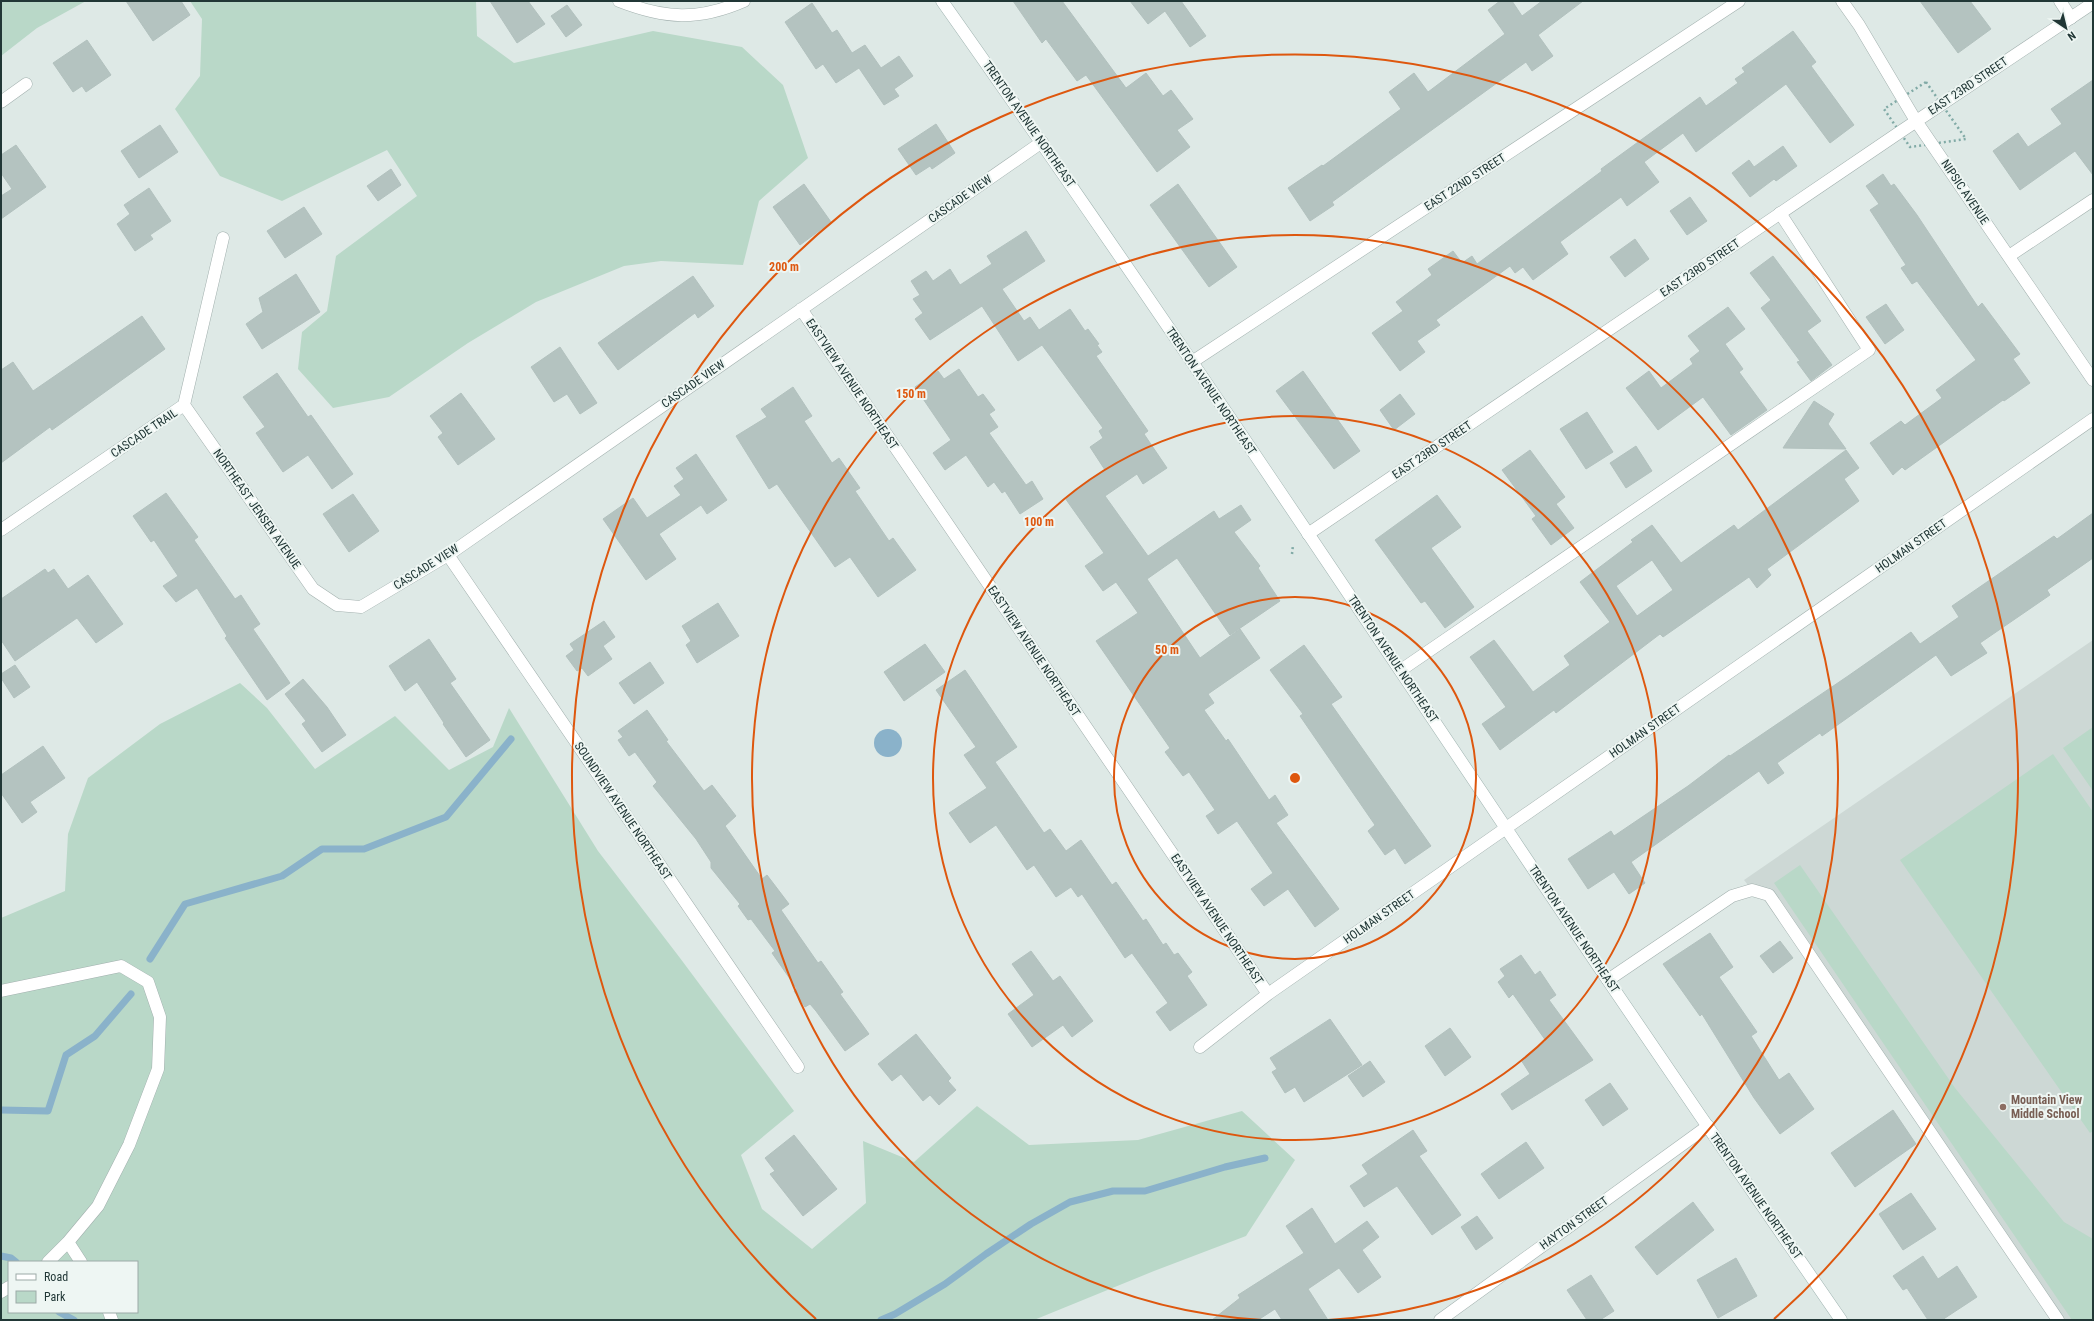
<svg xmlns="http://www.w3.org/2000/svg" width="2094" height="1321" font-family="'Roboto Condensed',sans-serif">
  <style>
    .built { fill: #cdd8d5 }
    .green { fill: #b9d8c8; fill-rule: evenodd }
    .water { fill: #8ab2ca }
    .lines { fill: none; stroke-linecap: round; stroke-linejoin: round }
    .stream { stroke: #8ab2ca; stroke-width: 7 }
    .building { fill: #b4c3c0; stroke: #b2c1be; fill-rule: evenodd }
    .service-casing { stroke: #a2b0ae; stroke-width: 13 }
    .minor-casing { stroke: #a2b0ae; stroke-width: 13 }
    .secondary-casing { stroke: #9fb3b0; stroke-width: 13 }
    .path { stroke: #81aaa6; stroke-width: 2.5; stroke-dasharray: 2 3; stroke-linecap: butt }
    .service { stroke: #fff; stroke-width: 12 }
    .minor { stroke: #fff; stroke-width: 12 }
    .secondary { stroke: #fff; stroke-width: 12 }
    .ring { fill: none; stroke: #de570e; stroke-width: 2 }
    .education-dot { fill: #8d6e63; stroke: #eef6f3; stroke-width: 1.5 }
    .labels { text-anchor: middle; dominant-baseline: central; stroke-width: 4; stroke-linejoin: round; paint-order: stroke }
    .street-label { font-size: 12px; fill: #213736; stroke: #eef6f3 }
    .education-label { font-size: 12px; font-weight: bold; fill: #785e54; stroke: #eef6f3; text-anchor: start }
    .centre { fill: #de570e; stroke: #eef6f3; stroke-width: 2 }
    .ring-label { font-size: 12px; text-anchor: middle; font-weight: bold; fill: #de570e; stroke: #eef6f3; stroke-width: 4; stroke-linejoin: round; paint-order: stroke }
  </style>
  <rect width="100%" height="100%" fill="#dee9e6"/>
  <path class="built" d="M 2093,640 L 2093,1320 L 2058,1320 L 1770,895 L 1752,890 L 1744,880 Z"/>
  <path class="green" d="M 1,1 L 86,1 L 37,28 L 1,56 Z
    M 190,1 L 476,1 L 477,36 L 514,63 L 653,31 L 742,47 L 783,85 L 808,158 L 759,201 L 743,265 L 661,261 L 624,266 L 536,302 L 468,343 L 389,397 L 333,408 L 298,369 L 302,332 L 327,311 L 336,256 L 417,196 L 387,150 L 282,201 L 220,176 L 175,109 L 200,76 L 202,19 Z
    M 240,683 L 267,708 L 315,769 L 395,716 L 449,770 L 493,747 L 509,708 L 598,851 L 680,958 L 794,1111 L 741,1155 L 762,1209 L 812,1249 L 866,1203 L 863,1141 L 914,1162 L 977,1106 L 1029,1145 L 1138,1140 L 1242,1111 L 1295,1160 L 1246,1236 L 1154,1271 L 1034,1320 L 1,1320 L 1,918 L 65,891 L 68,834 L 88,778 L 160,724 ZM 9,1262 L 137,1262 L 137,1312 L 9,1312 Z
    M 2093,727 L 2093,791 L 2063,748 Z
    M 2053,754 L 2093,812 L 2093,1131 L 2090,1133 L 1900,860 Z
    M 1800,865 L 1955,1088 L 2064,1222 L 2093,1239 L 2093,1320 L 2072,1320 L 1774,883 Z"/>
  <path class="water" d="M874 743a14 14 0 1 1 28 0a14 14 0 1 1-28 0Z"/>
  <g class="lines">
    <path class="stream" d="M 150,959 L 185,904 L 282,876 L 322,849 L 364,849 L 446,817 L 511,739
      M 1,1110 L 48,1111 L 66,1055 L 95,1036 L 131,994
      M 1,1256 L 11,1258 L 16,1262
      M 59,1312 L 74,1320
      M 881,1320 L 895,1314 L 945,1284 L 986,1254 L 1031,1224 L 1070,1202 L 1113,1191 L 1145,1191 L 1225,1167 L 1265,1158"/>
  </g>
  <path class="building" d="M 126,1 L 181,1 L 190,15 L 153,41 Z
    M 490,1 L 528,1 L 545,24 L 517,43 Z
    M 1013,1 L 1062,1 L 1126,88 L 1146,73 L 1163,96 L 1171,90 L 1193,119 L 1177,130 L 1190,147 L 1157,172 L 1086,75 L 1077,81 L 1046,39 L 1042,43 Z
    M 1130,1 L 1181,1 L 1206,36 L 1190,47 L 1165,11 L 1148,24 Z
    M 1500,1 L 1512,1 L 1522,16 L 1542,1 L 1583,1 L 1538,35 L 1553,56 L 1532,71 L 1526,62 L 1332,202 L 1334,205 L 1310,221 L 1288,188 L 1322,165 L 1323,166 L 1401,109 L 1389,92 L 1414,73 L 1428,92 L 1505,34 L 1488,10 Z
    M 1920,1 L 1970,1 L 1991,29 L 1958,53 Z
    M 812,3 L 832,33 L 837,30 L 852,53 L 865,45 L 881,68 L 899,56 L 913,76 L 894,89 L 899,96 L 884,105 L 859,68 L 836,83 L 823,64 L 816,69 L 785,22 Z
    M 567,5 L 582,25 L 566,37 L 551,16 Z
    M 1793,31 L 1816,62 L 1811,66 L 1854,125 L 1830,143 L 1786,84 L 1696,152 L 1683,133 L 1644,162 L 1659,182 L 1627,206 L 1621,197 L 1560,242 L 1568,254 L 1533,280 L 1523,267 L 1515,273 L 1510,266 L 1436,320 L 1440,325 L 1417,341 L 1425,352 L 1400,371 L 1372,333 L 1403,311 L 1396,302 L 1432,275 L 1428,269 L 1453,251 L 1462,263 L 1472,256 L 1477,264 L 1602,171 L 1601,169 L 1700,97 L 1706,106 L 1738,83 L 1735,79 L 1745,72 L 1742,68 Z
    M 87,40 L 111,75 L 86,92 L 82,86 L 73,92 L 53,63 Z
    M 2093,80 L 2093,175 L 2075,151 L 2020,190 L 1993,151 L 2018,133 L 2028,147 L 2062,124 L 2051,109 Z
    M 936,124 L 955,153 L 932,169 L 930,166 L 916,175 L 898,149 Z
    M 160,125 L 178,152 L 139,178 L 121,151 Z
    M 16,145 L 46,187 L 1,219 L 1,196 L 12,189 L 1,173 L 1,155 Z
    M 1783,146 L 1797,166 L 1776,181 L 1774,179 L 1750,197 L 1732,173 L 1749,160 L 1754,167 Z
    M 391,169 L 401,185 L 378,201 L 367,186 Z
    M 1883,174 L 1891,186 L 1894,184 L 1917,215 L 1978,307 L 1982,303 L 2020,354 L 2013,359 L 2030,383 L 2004,401 L 2003,400 L 1905,470 L 1902,467 L 1893,475 L 1870,443 L 1901,421 L 1905,425 L 1942,398 L 1936,390 L 1976,360 L 1917,281 L 1912,284 L 1901,268 L 1906,265 L 1870,210 L 1879,204 L 1866,186 Z
    M 804,184 L 831,222 L 800,245 L 773,207 Z
    M 1178,184 L 1237,267 L 1209,287 L 1150,205 Z
    M 149,188 L 171,221 L 150,235 L 153,239 L 135,251 L 117,224 L 130,214 L 124,205 Z
    M 1690,197 L 1707,221 L 1687,235 L 1670,211 Z
    M 304,207 L 322,234 L 285,258 L 267,231 Z
    M 1026,231 L 1045,261 L 1002,289 L 1024,321 L 1030,317 L 1039,330 L 1070,309 L 1085,331 L 1088,329 L 1099,344 L 1097,345 L 1102,352 L 1096,356 L 1148,431 L 1144,434 L 1167,468 L 1143,484 L 1137,474 L 1105,496 L 1148,556 L 1214,511 L 1219,519 L 1241,505 L 1251,520 L 1234,532 L 1260,566 L 1258,568 L 1280,601 L 1230,635 L 1177,558 L 1147,579 L 1200,658 L 1240,629 L 1260,658 L 1208,694 L 1214,703 L 1204,710 L 1226,741 L 1228,739 L 1269,800 L 1275,795 L 1288,815 L 1276,823 L 1339,909 L 1315,927 L 1288,889 L 1264,906 L 1251,889 L 1273,873 L 1237,821 L 1218,834 L 1206,816 L 1215,810 L 1189,772 L 1183,776 L 1165,752 L 1170,748 L 1096,641 L 1138,613 L 1116,582 L 1103,591 L 1085,566 L 1104,553 L 1065,498 L 1105,470 L 1090,447 L 1103,438 L 1099,431 L 1103,428 L 1042,345 L 1018,361 L 982,306 L 930,340 L 915,319 L 923,313 L 913,299 L 920,295 L 911,281 L 926,271 L 933,281 L 950,269 L 960,285 L 992,264 L 987,256 Z
    M 1635,239 L 1649,259 L 1625,277 L 1610,257 Z
    M 1773,256 L 1821,321 L 1807,331 L 1832,365 L 1811,381 L 1797,362 L 1800,361 L 1761,308 L 1771,300 L 1750,273 Z
    M 296,274 L 320,312 L 262,349 L 246,324 L 263,312 L 259,298 Z
    M 693,276 L 714,306 L 698,318 L 695,313 L 618,370 L 598,343 Z
    M 1886,304 L 1904,330 L 1885,344 L 1866,317 Z
    M 1728,307 L 1745,329 L 1725,344 L 1743,369 L 1739,372 L 1767,410 L 1731,435 L 1703,397 L 1658,430 L 1626,388 L 1649,371 L 1661,388 L 1693,364 L 1690,359 L 1700,351 L 1688,336 Z
    M 142,316 L 165,349 L 52,430 L 50,427 L 1,463 L 1,370 L 13,362 L 33,391 Z
    M 560,347 L 597,403 L 580,414 L 567,394 L 554,402 L 531,367 Z
    M 959,369 L 978,397 L 983,394 L 995,410 L 989,414 L 998,427 L 989,433 L 1026,485 L 1032,481 L 1043,499 L 1020,514 L 1005,491 L 1002,493 L 994,482 L 988,487 L 966,455 L 945,470 L 933,453 L 951,440 L 915,387 L 938,371 L 944,379 Z
    M 1303,371 L 1360,451 L 1334,469 L 1276,391 Z
    M 277,373 L 308,417 L 311,415 L 353,474 L 332,489 L 308,455 L 283,472 L 256,433 L 265,427 L 243,397 Z
    M 793,387 L 812,416 L 804,421 L 832,463 L 839,458 L 860,488 L 855,491 L 889,541 L 893,538 L 916,570 L 878,597 L 850,557 L 835,567 L 777,484 L 769,489 L 736,436 L 767,417 L 761,409 Z
    M 461,393 L 495,439 L 458,465 L 438,437 L 443,433 L 430,416 Z
    M 1400,394 L 1415,414 L 1394,430 L 1380,410 Z
    M 1814,401 L 1834,414 L 1828,424 L 1846,449 L 1783,448 Z
    M 1587,412 L 1613,452 L 1586,469 L 1560,429 Z
    M 1636,446 L 1652,471 L 1626,488 L 1610,463 Z
    M 1530,450 L 1565,497 L 1556,504 L 1574,528 L 1551,545 L 1532,519 L 1536,516 L 1502,470 Z
    M 1846,450 L 1859,468 L 1844,479 L 1859,501 L 1767,569 L 1771,575 L 1757,588 L 1749,577 L 1663,637 L 1660,634 L 1556,713 L 1554,710 L 1500,750 L 1482,724 L 1506,707 L 1470,657 L 1494,640 L 1533,692 L 1570,665 L 1564,656 L 1610,622 L 1580,582 L 1633,542 L 1631,540 L 1652,525 L 1681,563 L 1734,525 L 1738,530 ZM 1652,560 L 1673,590 L 1637,616 L 1616,586 Z
    M 696,454 L 727,500 L 707,514 L 701,505 L 659,534 L 676,559 L 646,580 L 603,519 L 633,498 L 647,518 L 681,495 L 674,486 L 684,479 L 676,468 Z
    M 166,493 L 198,537 L 194,540 L 235,599 L 241,595 L 260,624 L 253,629 L 290,683 L 267,700 L 225,638 L 227,636 L 197,588 L 176,602 L 163,586 L 178,576 L 154,540 L 151,542 L 133,516 Z
    M 353,494 L 379,531 L 349,552 L 323,514 Z
    M 1437,495 L 1461,527 L 1431,548 L 1474,607 L 1445,628 L 1425,601 L 1421,603 L 1375,540 Z
    M 2093,513 L 2093,558 L 2047,590 L 2050,595 L 1980,643 L 1987,653 L 1951,676 L 1936,655 L 1822,736 L 1820,733 L 1777,763 L 1784,773 L 1768,784 L 1759,771 L 1631,862 L 1645,883 L 1629,894 L 1614,872 L 1588,889 L 1568,859 L 1611,831 L 1614,836 L 1688,786 L 1729,755 L 1730,756 L 1848,676 L 1911,632 L 1920,644 L 1959,617 L 1952,606 L 2054,536 L 2057,539 Z
    M 45,569 L 48,573 L 54,569 L 68,589 L 88,575 L 123,624 L 96,643 L 77,618 L 15,661 L 1,640 L 1,599 Z
    M 718,603 L 739,636 L 697,663 L 686,645 L 691,641 L 682,626 Z
    M 604,621 L 615,637 L 603,646 L 612,659 L 588,676 L 582,668 L 577,671 L 566,656 L 574,650 L 570,644 Z
    M 429,639 L 456,679 L 450,683 L 490,740 L 466,757 L 443,724 L 444,723 L 417,682 L 405,691 L 389,666 Z
    M 925,644 L 945,672 L 904,701 L 884,672 Z
    M 1304,645 L 1342,697 L 1331,704 L 1431,846 L 1405,864 L 1395,848 L 1385,855 L 1368,831 L 1375,825 L 1300,716 L 1303,714 L 1270,670 Z
    M 650,662 L 664,683 L 634,704 L 619,683 Z
    M 15,665 L 30,687 L 14,698 L 1,678 L 1,674 Z
    M 965,670 L 1017,747 L 995,762 L 1044,833 L 1050,829 L 1066,851 L 1081,840 L 1112,885 L 1116,882 L 1143,921 L 1146,919 L 1163,945 L 1166,943 L 1174,955 L 1178,953 L 1192,972 L 1187,976 L 1207,1005 L 1170,1031 L 1156,1012 L 1168,1003 L 1132,953 L 1125,958 L 1082,894 L 1078,897 L 1071,887 L 1056,897 L 1034,865 L 1027,870 L 996,825 L 970,843 L 949,813 L 987,788 L 964,755 L 976,747 L 936,690 Z
    M 303,679 L 327,707 L 346,735 L 322,752 L 302,724 L 306,721 L 285,694 Z
    M 647,710 L 668,740 L 666,741 L 704,791 L 712,785 L 736,816 L 725,826 L 762,879 L 767,875 L 789,904 L 781,910 L 818,963 L 821,961 L 843,992 L 840,994 L 869,1034 L 845,1051 L 816,1011 L 810,1004 L 805,1007 L 794,991 L 797,989 L 772,953 L 775,951 L 751,919 L 748,920 L 738,906 L 740,904 L 711,868 L 711,862 L 696,839 L 653,786 L 657,782 L 635,752 L 629,756 L 618,740 L 623,737 L 618,731 Z
    M 43,746 L 65,778 L 30,802 L 37,812 L 22,823 L 1,793 L 1,775 Z
    M 1710,933 L 1733,967 L 1719,977 L 1757,1032 L 1751,1036 L 1779,1080 L 1789,1073 L 1814,1109 L 1780,1134 L 1754,1098 L 1702,1014 L 1700,1016 L 1663,964 Z
    M 1780,941 L 1793,958 L 1773,973 L 1760,956 Z
    M 1031,951 L 1053,981 L 1060,976 L 1093,1021 L 1072,1037 L 1063,1025 L 1032,1047 L 1008,1014 L 1034,995 L 1012,964 Z
    M 1521,955 L 1535,975 L 1540,971 L 1556,995 L 1549,1000 L 1593,1060 L 1512,1110 L 1501,1094 L 1530,1074 L 1521,1060 L 1546,1041 L 1513,994 L 1509,998 L 1498,982 L 1505,976 L 1500,969 Z
    M 1330,1019 L 1362,1065 L 1304,1102 L 1295,1087 L 1285,1093 L 1272,1072 L 1277,1069 L 1270,1058 Z
    M 1450,1028 L 1471,1057 L 1445,1076 L 1425,1046 Z
    M 916,1034 L 951,1078 L 948,1081 L 956,1090 L 939,1105 L 930,1095 L 923,1101 L 901,1074 L 892,1081 L 878,1064 Z
    M 1370,1061 L 1385,1082 L 1363,1097 L 1348,1076 Z
    M 1610,1083 L 1628,1109 L 1603,1126 L 1585,1100 Z
    M 1893,1110 L 1916,1144 L 1855,1187 L 1831,1153 Z
    M 1413,1130 L 1427,1151 L 1419,1156 L 1461,1215 L 1432,1235 L 1397,1186 L 1364,1207 L 1350,1186 L 1368,1174 L 1362,1165 Z
    M 794,1135 L 837,1189 L 803,1216 L 770,1174 L 775,1171 L 765,1158 Z
    M 1526,1142 L 1544,1168 L 1499,1199 L 1481,1174 Z
    M 1911,1193 L 1936,1229 L 1903,1250 L 1879,1214 Z
    M 1693,1202 L 1714,1230 L 1657,1275 L 1635,1247 Z
    M 1312,1208 L 1335,1244 L 1367,1221 L 1379,1237 L 1362,1250 L 1381,1277 L 1358,1293 L 1339,1268 L 1308,1289 L 1328,1320 L 1282,1320 L 1275,1309 L 1258,1320 L 1212,1320 L 1240,1298 L 1238,1295 L 1304,1253 L 1286,1226 Z
    M 1477,1216 L 1493,1238 L 1476,1250 L 1461,1227 Z
    M 1923,1256 L 1938,1279 L 1957,1266 L 1977,1297 L 1942,1320 L 1928,1320 L 1907,1288 L 1903,1290 L 1893,1276 Z
    M 1736,1258 L 1757,1296 L 1718,1318 L 1697,1280 Z
    M 1591,1275 L 1614,1311 L 1600,1320 L 1587,1320 L 1567,1290 Z"/>
  <g class="lines">
    <defs>
      <path id="service" d="M 2060,1 L 2071,18
        M 1401,670 L 1869,350 L 1780,213
        M 1608,980 L 1732,896 L 1752,890 L 1769,895 L 2058,1320"/>
      <path id="minor" d="M 619,1 C 665,19 698,21 744,1
        M 1842,1 L 1859,25 L 1916,121 L 2093,380
        M 1,102 L 26,84
        M 2009,256 L 2093,200
        M 801,309 L 1268,994
        M 1192,362 L 1739,1
        M 184,405 L 313,589 L 337,605 L 361,607 L 448,555 L 1042,142
        M 1,530 L 184,405 L 223,238
        M 1308,534 L 1900,132 L 2093,3
        M 448,555 L 798,1067
        M 1,991 L 121,966 L 148,982 L 160,1017 L 158,1069 L 129,1145 L 98,1206 L 68,1242
        M 1200,1047 L 1268,994 L 2093,419
        M 48,1262 L 68,1242 L 81,1262
        M 1,1292 L 9,1287
        M 109,1312 L 112,1320
        M 1440,1320 L 1708,1126"/>
      <path id="secondary" d="M 942,1 C 1169,322 1386,650 1605,976 C 1683,1091 1762,1206 1841,1320"/>
    </defs>
    <use href="#service" class="service-casing"/>
    <use href="#minor" class="minor-casing"/>
    <use href="#secondary" class="secondary-casing"/>
    <path class="path" d="M 1926,82 L 1966,139 L 1910,147 L 1884,109 Z
      M 1292,554 L 1293,545"/>
    <use href="#service" class="service"/>
    <use href="#minor" class="minor"/>
    <use href="#secondary" class="secondary"/>
  </g>
  <g class="ring">
    <circle cx="1295" cy="778" r="181"/>
    <circle cx="1295" cy="778" r="362"/>
    <path d="M1262 1320A543 543 0 1 1 1328 1320"/>
    <path d="M816 1319A723 723 0 1 1 1774 1319"/>
  </g>
  <circle class="education-dot" cx="2003" cy="1107" r="4"/>
  <g class="labels">
    <g class="street-label">
      <text transform="translate(1968 86) rotate(-34)">EAST 23RD STREET</text>
      <text transform="translate(1029 124) rotate(55)">TRENTON AVENUE NORTHEAST</text>
      <text transform="translate(1465 182) rotate(-33)">EAST 22ND STREET</text>
      <text transform="translate(1965 192) rotate(56)">NIPSIC AVENUE</text>
      <text transform="translate(960 199) rotate(-35)">CASCADE VIEW</text>
      <text transform="translate(1700 268) rotate(-34)">EAST 23RD STREET</text>
      <text transform="translate(693 384) rotate(-35)">CASCADE VIEW</text>
      <text transform="translate(852 384) rotate(56)">EASTVIEW AVENUE NORTHEAST</text>
      <text transform="translate(1211 391) rotate(56)">TRENTON AVENUE NORTHEAST</text>
      <text transform="translate(144 433) rotate(-34)">CASCADE TRAIL</text>
      <text transform="translate(1432 450) rotate(-34)">EAST 23RD STREET</text>
      <text transform="translate(257 509) rotate(55)">NORTHEAST JENSEN AVENUE</text>
      <text transform="translate(1911 546) rotate(-35)">HOLMAN STREET</text>
      <text transform="translate(426 567) rotate(-32)">CASCADE VIEW</text>
      <text transform="translate(1034 651) rotate(56)">EASTVIEW AVENUE NORTHEAST</text>
      <text transform="translate(1393 659) rotate(56)">TRENTON AVENUE NORTHEAST</text>
      <text transform="translate(1645 731) rotate(-35)">HOLMAN STREET</text>
      <text transform="translate(623 811) rotate(56)">SOUNDVIEW AVENUE NORTHEAST</text>
      <text transform="translate(1379 917) rotate(-35)">HOLMAN STREET</text>
      <text transform="translate(1217 919) rotate(56)">EASTVIEW AVENUE NORTHEAST</text>
      <text transform="translate(1574 929) rotate(56)">TRENTON AVENUE NORTHEAST</text>
      <text transform="translate(1756 1196) rotate(55)">TRENTON AVENUE NORTHEAST</text>
      <text transform="translate(1574 1223) rotate(-36)">HAYTON STREET</text>
    </g>
    <g class="education-label">
      <text x="2011" y="1100">Mountain View<tspan x="2011" dy="14">Middle School</tspan></text>
    </g>
  </g>
  <circle cx="1295" cy="778" r="6" class="centre"/>
  <g class="ring-label">
    <text x="784" y="271">200 m</text>
    <text x="911" y="398">150 m</text>
    <text x="1039" y="526">100 m</text>
    <text x="1167" y="654">50 m</text>
  </g>
  <rect width="2094" height="1321" fill="none" stroke="#213736" stroke-width="4"/>
  <rect x="8" y="1261" width="130" height="52" fill="#eef6f3" stroke="#9caaa7"/>
  <rect x="16" y="1274" width="20" height="6" fill="#ffffff" stroke="#9caaa7"/>
  <text x="44" y="1281" font-size="12" fill="#213736">Road</text>
  <rect x="16" y="1291" width="20" height="12" fill="#b9d8c8" stroke="#9caaa7"/>
  <text x="44" y="1301" font-size="12" fill="#213736">Park</text>
  <g transform="translate(2066 28) rotate(145)" stroke="#eef6f3" stroke-width="3" paint-order="stroke">
  <path d="M0-3L7 15L0 10L-7 15Z" fill="#213736"/>
  <text y="-6" font-size="11" font-weight="bold" text-anchor="middle" fill="#213736">N</text>
  </g>
</svg>
